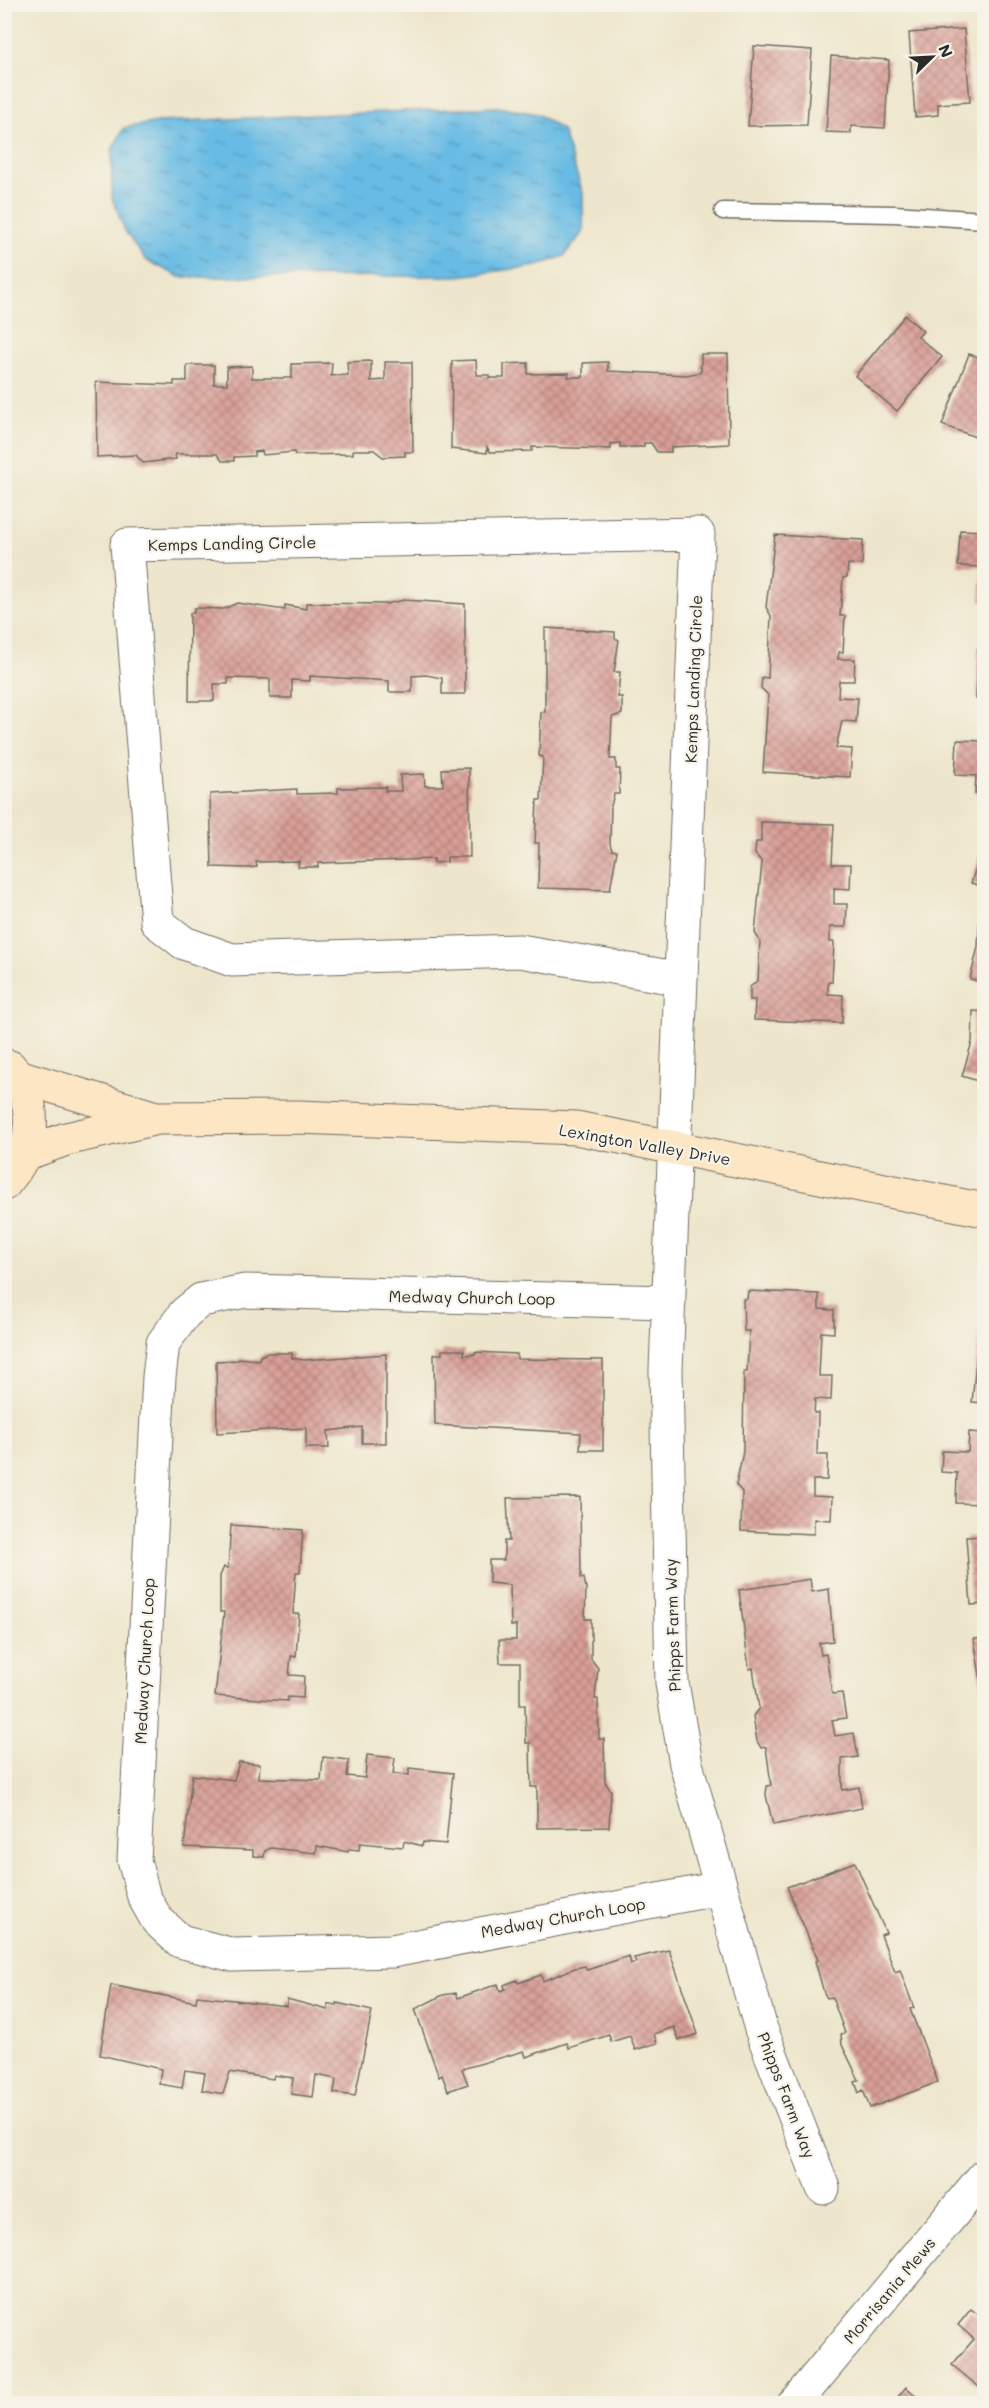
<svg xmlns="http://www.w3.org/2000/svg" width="989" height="2408" font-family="Mali,sans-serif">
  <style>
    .water { fill: url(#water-ripples); stroke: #4a7388; stroke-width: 1.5 }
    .building { fill: url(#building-cross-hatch) }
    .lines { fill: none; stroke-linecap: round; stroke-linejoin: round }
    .lane-casing { stroke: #6f6c63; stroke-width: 19 }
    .street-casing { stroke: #6f6c63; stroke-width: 35 }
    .secondary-casing { stroke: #6f6c63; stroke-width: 35 }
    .lane { stroke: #fff; stroke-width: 16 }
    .street { stroke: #fff; stroke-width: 33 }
    .secondary { stroke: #fce6c4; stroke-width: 33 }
    .labels { text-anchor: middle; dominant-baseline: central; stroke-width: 4.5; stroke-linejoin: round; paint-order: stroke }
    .street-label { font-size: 16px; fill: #2b2b2b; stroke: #f7f3e8 }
  </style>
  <defs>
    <pattern id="water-ripples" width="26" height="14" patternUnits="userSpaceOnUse" patternTransform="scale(1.5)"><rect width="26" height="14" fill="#68bbe4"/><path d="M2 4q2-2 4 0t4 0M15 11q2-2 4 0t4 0" fill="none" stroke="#5698b9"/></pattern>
    <pattern id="building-cross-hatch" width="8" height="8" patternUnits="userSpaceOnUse" patternTransform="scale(1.5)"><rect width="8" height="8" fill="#d99f97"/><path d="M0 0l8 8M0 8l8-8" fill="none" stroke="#b0827b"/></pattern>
  </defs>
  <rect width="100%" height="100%" fill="#f7f3e8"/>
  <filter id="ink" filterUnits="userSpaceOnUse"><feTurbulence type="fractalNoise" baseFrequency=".0167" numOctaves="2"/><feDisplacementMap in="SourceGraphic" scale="12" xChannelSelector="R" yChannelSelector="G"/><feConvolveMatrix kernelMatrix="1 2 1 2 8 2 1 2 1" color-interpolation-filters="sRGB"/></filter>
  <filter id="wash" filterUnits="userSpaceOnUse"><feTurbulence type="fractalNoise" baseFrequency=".008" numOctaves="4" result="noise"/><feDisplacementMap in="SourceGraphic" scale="24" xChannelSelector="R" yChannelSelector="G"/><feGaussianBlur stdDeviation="1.35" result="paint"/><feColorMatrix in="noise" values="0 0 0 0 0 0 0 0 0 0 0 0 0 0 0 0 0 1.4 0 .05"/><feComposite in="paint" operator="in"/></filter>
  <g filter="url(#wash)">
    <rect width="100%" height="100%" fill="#eee6cc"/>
    <path class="water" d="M 498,107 L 537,114 L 562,130 L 583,193 L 583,232 L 564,256 L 537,266 L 458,276 L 180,277 L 146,260 L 126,233 L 112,198 L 112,150 L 124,128 L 158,122 Z"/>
    <g id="blocks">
      <path class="building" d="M 964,29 L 970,102 L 938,104 L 938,115 L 915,117 L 909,33 Z
        M 754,46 L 812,50 L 807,125 L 748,126 Z
        M 831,56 L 889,60 L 885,128 L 851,126 L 851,133 L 826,132 Z
        M 905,315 L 923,331 L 918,337 L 942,357 L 897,411 L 855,376 Z
        M 701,354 L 728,354 L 729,444 L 671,447 L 671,452 L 657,452 L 651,443 L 644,443 L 644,447 L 620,447 L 620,443 L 611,444 L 611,449 L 532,447 L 532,451 L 490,452 L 487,447 L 487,453 L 451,449 L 452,361 L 476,360 L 477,375 L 490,375 L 489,378 L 504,378 L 504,364 L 528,363 L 528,374 L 569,373 L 568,377 L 583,377 L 583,363 L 608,362 L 608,371 L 687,375 L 701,372 Z
        M 969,354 L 984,359 L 984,440 L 942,425 Z
        M 371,361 L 371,381 L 385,380 L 385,362 L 412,362 L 413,452 L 405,452 L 405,456 L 383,457 L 374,450 L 353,450 L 353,454 L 295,455 L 294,452 L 263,455 L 262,451 L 254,452 L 254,456 L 234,457 L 234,461 L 222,461 L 217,454 L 175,454 L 176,459 L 143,463 L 136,455 L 97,457 L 96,382 L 174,385 L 174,381 L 187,381 L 187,365 L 214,365 L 214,384 L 227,384 L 227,367 L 252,366 L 252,378 L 292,378 L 292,364 L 332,363 L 331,376 L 348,375 L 347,362 Z
        M 960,530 L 984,531 L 984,602 L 980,602 L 982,567 L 958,566 Z
        M 775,535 L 863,540 L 862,565 L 848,564 L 847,577 L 843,578 L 840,616 L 845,616 L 843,652 L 839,652 L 838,659 L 855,659 L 854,681 L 839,681 L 838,697 L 858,698 L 856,722 L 842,721 L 836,748 L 852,749 L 850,777 L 763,772 L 768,695 L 761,688 L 762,677 L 768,678 L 771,616 L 766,607 Z
        M 404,600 L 465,604 L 465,694 L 442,694 L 442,678 L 426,675 L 412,676 L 412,692 L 389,692 L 389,681 L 310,676 L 310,681 L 292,680 L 292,698 L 270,698 L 270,679 L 228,678 L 228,684 L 214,684 L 214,701 L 189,701 L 190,613 L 194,613 L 194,608 L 224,609 L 237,603 L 285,610 L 285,605 L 306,609 L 306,603 L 386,604 Z
        M 545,628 L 615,632 L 615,639 L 619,640 L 614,672 L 620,672 L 618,697 L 622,697 L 622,714 L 612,717 L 610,759 L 616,759 L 616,769 L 620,769 L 619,794 L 614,794 L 611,806 L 610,844 L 612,850 L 617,851 L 610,890 L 538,888 L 539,843 L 535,843 L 537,800 L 541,800 L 543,757 L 539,756 L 541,712 L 545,712 Z
        M 978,648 L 984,648 L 984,699 L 976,699 Z
        M 957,740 L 984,741 L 984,794 L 975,793 L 976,776 L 955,775 Z
        M 469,768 L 470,857 L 447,857 L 447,862 L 433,863 L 434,859 L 318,863 L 318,867 L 298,867 L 299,861 L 256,862 L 257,867 L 247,868 L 212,867 L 210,794 L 297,789 L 297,794 L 338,793 L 338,788 L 386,787 L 385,791 L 401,791 L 400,775 L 424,774 L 425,786 L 443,786 L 442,769 Z
        M 761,822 L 834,824 L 832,864 L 851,864 L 850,889 L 834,888 L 834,904 L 847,904 L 846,927 L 830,927 L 830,942 L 834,942 L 832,982 L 828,982 L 828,994 L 843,995 L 842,1023 L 754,1020 L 755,1000 L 750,1000 L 750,987 L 758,980 L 760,941 L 755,933 L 762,862 L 755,854 L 756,842 L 761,842 Z
        M 983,828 L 984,828 L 984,887 L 971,883 L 981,852 Z
        M 980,911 L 984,912 L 984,983 L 970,979 L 978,947 Z
        M 973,1011 L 984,1012 L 984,1083 L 962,1076 L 972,1042 Z
        M 748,1291 L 819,1294 L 819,1309 L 834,1310 L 834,1333 L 821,1332 L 819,1376 L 832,1376 L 831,1400 L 815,1399 L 814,1413 L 818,1413 L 817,1455 L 828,1455 L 827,1480 L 813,1480 L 813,1496 L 832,1497 L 831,1520 L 814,1519 L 814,1534 L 741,1531 L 742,1492 L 736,1485 L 743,1452 L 744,1372 L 747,1372 L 749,1331 L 744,1331 L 743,1299 L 747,1299 Z
        M 979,1330 L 984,1331 L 984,1403 L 972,1402 Z
        M 442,1350 L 464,1350 L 464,1355 L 475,1354 L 475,1352 L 517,1354 L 517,1359 L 603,1360 L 603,1450 L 580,1450 L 581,1433 L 435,1425 L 434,1354 L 442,1354 Z
        M 267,1353 L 292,1353 L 292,1358 L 304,1360 L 386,1354 L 386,1443 L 362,1443 L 362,1427 L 328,1431 L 329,1448 L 306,1448 L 306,1428 L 217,1433 L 216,1361 L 239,1360 L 239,1358 L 259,1360 L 260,1356 Z
        M 969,1432 L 984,1433 L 984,1504 L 956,1503 L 957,1473 L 941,1472 L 942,1451 L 968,1452 Z
        M 580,1497 L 581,1578 L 584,1578 L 586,1588 L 585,1619 L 591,1619 L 591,1659 L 598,1668 L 595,1699 L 598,1699 L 599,1739 L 604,1739 L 605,1782 L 611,1791 L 609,1827 L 537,1828 L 537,1787 L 531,1787 L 530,1743 L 526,1743 L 525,1705 L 520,1705 L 520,1663 L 500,1663 L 499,1640 L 516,1640 L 516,1625 L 511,1626 L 510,1585 L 489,1583 L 489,1560 L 504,1560 L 504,1541 L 509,1541 L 507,1498 Z
        M 231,1525 L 303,1530 L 300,1572 L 296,1572 L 293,1614 L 299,1614 L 296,1657 L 291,1656 L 289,1675 L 304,1676 L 303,1698 L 288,1697 L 287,1701 L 215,1696 L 224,1612 L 220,1612 L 220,1576 L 224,1567 L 228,1568 Z
        M 984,1536 L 984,1604 L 971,1605 L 966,1537 Z
        M 810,1579 L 812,1592 L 829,1589 L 833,1641 L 819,1643 L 821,1655 L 826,1654 L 832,1694 L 842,1693 L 846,1718 L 832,1720 L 835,1736 L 854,1733 L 858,1757 L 842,1759 L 842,1790 L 859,1787 L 862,1808 L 773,1825 L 766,1795 L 767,1786 L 771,1785 L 766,1747 L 761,1748 L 757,1741 L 753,1716 L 759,1708 L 753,1668 L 749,1669 L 739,1590 Z
        M 984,1638 L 984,1694 L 983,1694 L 974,1639 Z
        M 367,1755 L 395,1758 L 393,1774 L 409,1775 L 409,1768 L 453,1773 L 446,1844 L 423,1842 L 422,1846 L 404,1841 L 403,1847 L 360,1843 L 359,1850 L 349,1849 L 348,1852 L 317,1846 L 316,1853 L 271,1848 L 265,1851 L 264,1857 L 253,1856 L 253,1850 L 184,1847 L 192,1775 L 234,1780 L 239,1762 L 260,1764 L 259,1778 L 321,1780 L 323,1757 L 349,1760 L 347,1776 L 365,1778 Z
        M 855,1862 L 886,1933 L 881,1935 L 895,1972 L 900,1970 L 914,2008 L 910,2009 L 938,2082 L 870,2108 L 863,2090 L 859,2093 L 855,2082 L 859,2080 L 842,2045 L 841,2034 L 845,2033 L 832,1997 L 827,1998 L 824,1993 L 815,1961 L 818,1960 L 787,1887 Z
        M 669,1950 L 698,2034 L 679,2040 L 674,2027 L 654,2034 L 657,2043 L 635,2050 L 630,2036 L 611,2042 L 609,2035 L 569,2048 L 567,2043 L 526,2057 L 524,2051 L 462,2069 L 468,2084 L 448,2091 L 442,2075 L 439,2077 L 415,2009 L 443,1995 L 456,1993 L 458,1998 L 498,1984 L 500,1991 L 505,1989 L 504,1985 L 517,1980 L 518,1983 L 541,1975 L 543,1981 L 575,1968 L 585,1966 L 587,1970 L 629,1956 L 631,1964 L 636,1962 L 634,1958 Z
        M 111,1985 L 196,2002 L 197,1996 L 287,2006 L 287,1999 L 328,2010 L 328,2004 L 337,2006 L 337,2003 L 372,2011 L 355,2096 L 334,2093 L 336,2079 L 316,2075 L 313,2097 L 291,2094 L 293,2078 L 274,2075 L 273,2079 L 230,2072 L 223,2094 L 202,2090 L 205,2073 L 185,2070 L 182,2088 L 159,2084 L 161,2069 L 100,2055 Z
        M 971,2309 L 984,2319 L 984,2391 L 952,2365 L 974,2339 L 958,2325 Z
        M 906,2387 L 926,2404 L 892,2404 Z"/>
    </g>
  </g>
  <g filter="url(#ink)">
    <use href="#blocks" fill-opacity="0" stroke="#6f6c63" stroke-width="1.5"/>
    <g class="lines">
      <defs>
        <path id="lane" d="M 723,211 L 895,214 L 984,220"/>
        <path id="street" d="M 681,979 L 520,951 L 232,960 L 184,943 L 157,922 L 127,545 L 698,534 L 666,1370 L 672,1683 L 686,1764 L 761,2029 L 823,2188
          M 669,1302 L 245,1291 L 201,1300 L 185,1313 L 163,1343 L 159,1377 L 134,1860 L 144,1897 L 157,1920 L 180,1941 L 233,1955 L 392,1951 L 721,1888
          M 794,2404 L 984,2176"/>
        <path id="secondary" d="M 18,1076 L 156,1118
          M 25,1154 L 66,1139 L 158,1118 L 299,1117 L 576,1128 L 984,1210
          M 4,1184 C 36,1149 40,1104 10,1067"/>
      </defs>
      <use href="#lane" class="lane-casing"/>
      <use href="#street" class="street-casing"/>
      <use href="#secondary" class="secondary-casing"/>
      <use href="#lane" class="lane"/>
      <use href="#street" class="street"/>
      <use href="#secondary" class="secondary"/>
    </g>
  </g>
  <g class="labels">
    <g class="street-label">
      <text transform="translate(232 543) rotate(-1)">Kemps Landing Circle</text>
      <text transform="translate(693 679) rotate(-88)">Kemps Landing Circle</text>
      <text transform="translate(645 1144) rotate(10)">Lexington Valley Drive</text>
      <text transform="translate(472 1297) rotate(1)">Medway Church Loop</text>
      <text transform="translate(672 1625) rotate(-92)">Phipps Farm Way</text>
      <text transform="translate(144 1661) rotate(-87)">Medway Church Loop</text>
      <text transform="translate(563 1917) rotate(-10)">Medway Church Loop</text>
      <text transform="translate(787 2095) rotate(69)">Phipps Farm Way</text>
      <text transform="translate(889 2290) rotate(-50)">Morrisania Mews</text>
    </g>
  </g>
  <rect width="989" height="2408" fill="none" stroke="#f7f3e8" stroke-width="24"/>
  <g transform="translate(932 57) rotate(66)" stroke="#f7f3e8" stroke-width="4.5" paint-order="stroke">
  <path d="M0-4.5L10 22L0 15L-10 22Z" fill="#2b2b2b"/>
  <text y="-9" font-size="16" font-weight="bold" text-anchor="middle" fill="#2b2b2b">N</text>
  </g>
</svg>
